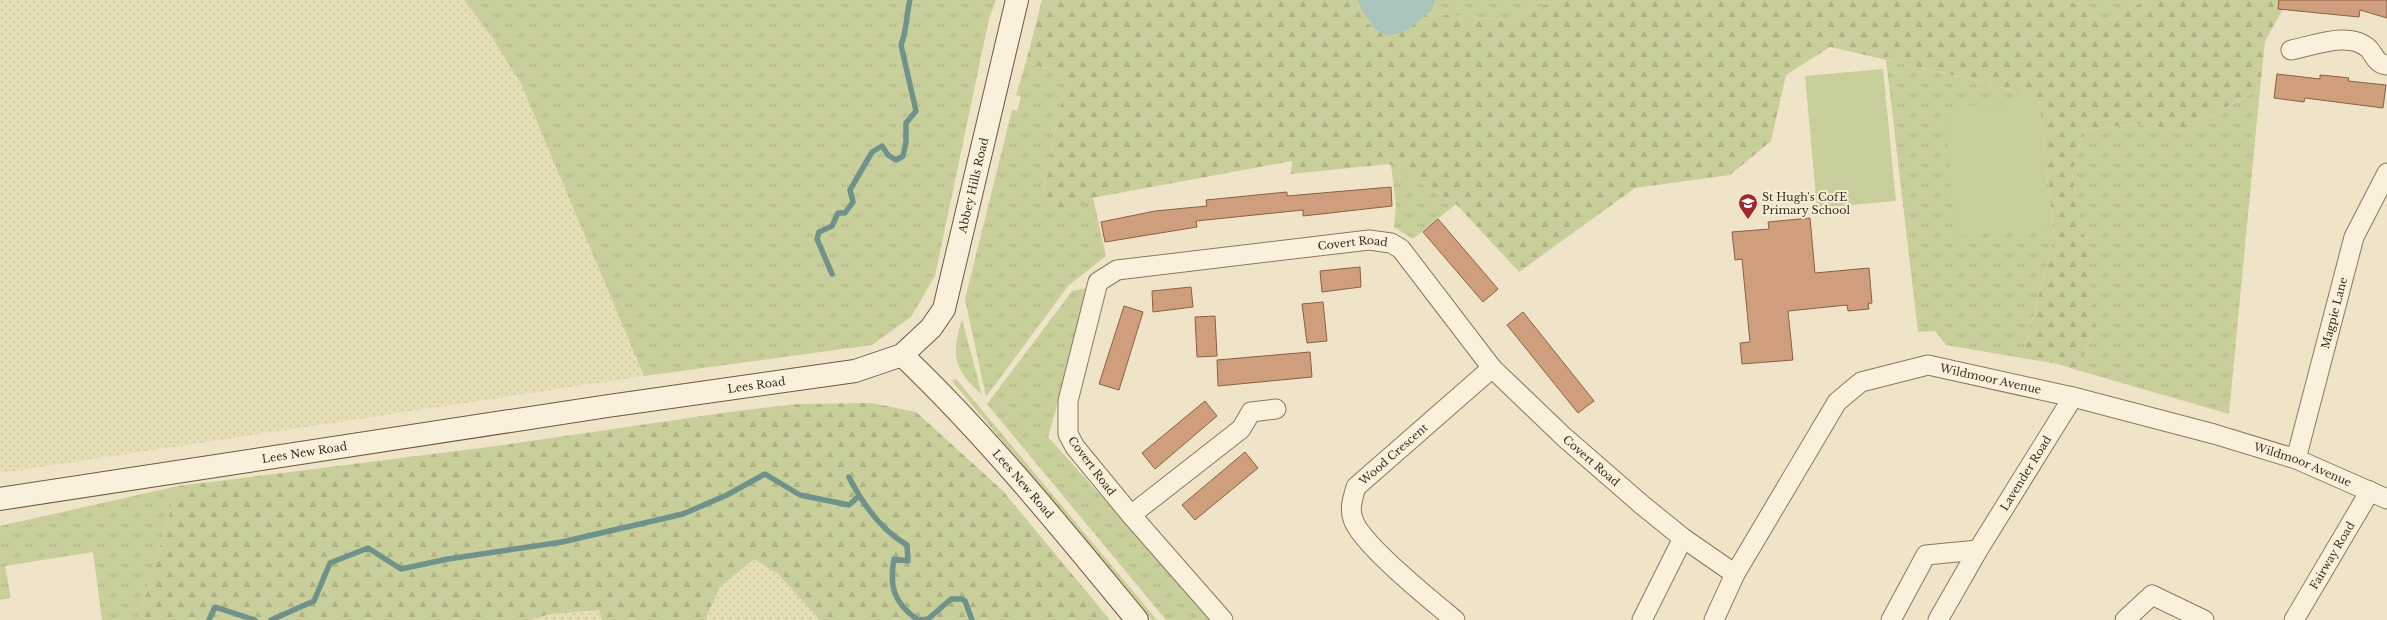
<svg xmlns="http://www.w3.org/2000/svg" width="2387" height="620" font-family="'Libre Baskerville',serif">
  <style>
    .farmland { fill: url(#farmland-dots) }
    .grass { fill: url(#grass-tufts) }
    .forest { fill: url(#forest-firs) }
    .green { fill: #c9cf9b }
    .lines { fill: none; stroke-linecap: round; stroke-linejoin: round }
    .stream { stroke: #6f938a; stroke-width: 5.5 }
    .river { stroke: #a9c4bc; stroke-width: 33 }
    .building { fill: #cf9f7d; stroke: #8d5f41 }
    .street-casing { stroke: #8d765c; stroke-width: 21 }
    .secondary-casing { stroke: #6f573f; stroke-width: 24 }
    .street { stroke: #faf1dc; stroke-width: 19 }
    .secondary { stroke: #faf1dc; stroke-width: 22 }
    .labels { text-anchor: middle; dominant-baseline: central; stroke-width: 4; stroke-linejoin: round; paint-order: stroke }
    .street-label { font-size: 11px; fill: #3d2e20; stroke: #f7eed8 }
    .poi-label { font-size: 11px; fill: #3d2e20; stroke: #f7eed8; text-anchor: start }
  </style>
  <defs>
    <pattern id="farmland-dots" width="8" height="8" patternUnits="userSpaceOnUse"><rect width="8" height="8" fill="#e6deb5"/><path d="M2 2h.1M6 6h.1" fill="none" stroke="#c6bf9b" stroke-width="1.8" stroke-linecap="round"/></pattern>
    <pattern id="grass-tufts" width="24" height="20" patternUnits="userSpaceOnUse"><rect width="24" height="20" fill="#c9cf9b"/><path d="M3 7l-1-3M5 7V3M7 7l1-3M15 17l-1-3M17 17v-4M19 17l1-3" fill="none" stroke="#aeb285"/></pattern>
    <pattern id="forest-firs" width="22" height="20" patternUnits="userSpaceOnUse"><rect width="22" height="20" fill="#c9cf9b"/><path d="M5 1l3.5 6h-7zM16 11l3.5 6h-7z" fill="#aeb285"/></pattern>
  </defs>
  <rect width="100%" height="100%" fill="#f0e4c8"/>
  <path class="farmland" d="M 0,0 L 464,0 L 493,39 L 521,84 L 644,376 L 0,473 Z
    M 754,559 L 778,574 L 820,620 L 705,620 L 720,587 Z
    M 599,610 L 602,620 L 530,620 L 550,614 Z"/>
  <path class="grass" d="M 464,0 L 996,0 L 989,19 L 935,276 L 911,317 L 872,345 L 644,376 L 521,84 L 493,39 Z
    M 1355,0 L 1558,0 L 1508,20 L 1426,13 L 1374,33 Z
    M 2069,0 L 2146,0 L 2104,24 Z
    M 1886,60 L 1983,82 L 2039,99 L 2054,237 L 2022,358 L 1946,345 L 1935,331 L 1918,332 Z
    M 1026,62 L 1062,74 L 1067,90 L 1062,100 L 1043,189 L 1093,198 L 1106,256 L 1068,286 L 986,397 L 965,299 L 1012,110 L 1017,111 L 1021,97 L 1016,95 Z
    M 2260,89 L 2229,414 L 2077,370 L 2095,328 L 2072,174 L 2084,130 L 2136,124 L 2182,131 Z
    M 1391,165 L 1456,204 L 1413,239 L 1394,227 L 1396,205 Z
    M 1091,287 L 1048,437 L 1213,620 L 1166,620 L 987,404 L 1072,291 Z
    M 962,319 L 982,395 C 953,369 951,355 962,319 Z
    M 955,379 L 957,380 L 1157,620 L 1152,620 L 952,381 Z
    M 178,486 L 138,620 L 102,620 L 93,552 L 5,566 L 11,598 L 0,600 L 0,526 Z"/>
  <path class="forest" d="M 1042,0 L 1355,0 L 1374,33 L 1426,13 L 1508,20 L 1558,0 L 2069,0 L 2104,24 L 2146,0 L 2288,0 L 2265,41 L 2260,89 L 2182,131 L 2136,124 L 2084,130 L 2072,174 L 2086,250 L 2095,328 L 2077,370 L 2058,364 L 2022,358 L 2054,237 L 2039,99 L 1983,82 L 1830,47 L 1786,75 L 1771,141 L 1730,175 L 1635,188 L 1519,272 L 1456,204 L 1389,164 L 1291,174 L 1292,161 L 1092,198 L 1059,219 L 1043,189 L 1062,100 L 1067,90 L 1062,74 L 1026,62 Z
    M 872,403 L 916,412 L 1002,490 L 1110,620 L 820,620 L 778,574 L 754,559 L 720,587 L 705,620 L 602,620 L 599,610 L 550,614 L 530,620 L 138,620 L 178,486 L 496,446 L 737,411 L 797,404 Z"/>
  <path class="green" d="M 1883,69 L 1896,201 L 1817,208 L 1805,76 Z
    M 2038,102 L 2052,226 L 1955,237 L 1945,107 Z"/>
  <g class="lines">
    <path class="stream" d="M 832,274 L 817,239 L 819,232 L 832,226 L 838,213 L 845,213 L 853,202 L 850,190 L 872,152 L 882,146 L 888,155 L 896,160 L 903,156 L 906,142 L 906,123 L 916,111 L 901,45 C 907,31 906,15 910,0
      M 849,477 C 862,503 881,530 907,545 L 908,561 L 894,559 C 889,587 894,603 918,620
      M 209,620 L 215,607 L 255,620
      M 271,620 L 314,601 L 330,563 L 368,548 L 401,569 L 448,559 L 562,542 L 683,514 L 727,495 L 765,474 L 800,495 L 849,505 L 859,496
      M 920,620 L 928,619 L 951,599 L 962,599 L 965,601 L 972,620"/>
    <path class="river" d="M 1375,0 L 1388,18 C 1399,20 1409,6 1418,0"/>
  </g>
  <path class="building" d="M 2279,0 L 2387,0 L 2387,18 L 2360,10 L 2359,17 L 2278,9 Z
    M 2277,74 L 2320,79 L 2320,75 L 2331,76 L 2349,78 L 2348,81 L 2386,85 L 2383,108 L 2305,98 L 2304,102 L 2274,98 Z
    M 1391,187 L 1392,206 L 1303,216 L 1303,210 L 1196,221 L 1197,227 L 1105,242 L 1101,222 L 1155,211 L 1207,206 L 1206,200 L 1287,192 L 1287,196 Z
    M 1810,218 L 1815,273 L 1869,268 L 1872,303 L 1868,304 L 1869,309 L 1848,311 L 1847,305 L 1788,311 L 1793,360 L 1742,364 L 1740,343 L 1750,342 L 1742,259 L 1735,260 L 1732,232 L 1769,229 L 1768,222 Z
    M 1438,219 L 1498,289 L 1483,302 L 1423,232 Z
    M 1360,267 L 1361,287 L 1322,292 L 1320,271 Z
    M 1191,287 L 1193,307 L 1153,312 L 1152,291 Z
    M 1323,302 L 1327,341 L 1307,343 L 1302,304 Z
    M 1124,306 L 1143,312 L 1119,390 L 1099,384 Z
    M 1523,312 L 1594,401 L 1578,413 L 1507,325 Z
    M 1215,316 L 1217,356 L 1197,357 L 1195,317 Z
    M 1310,352 L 1312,377 L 1218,386 L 1217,360 Z
    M 1205,401 L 1217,416 L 1155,469 L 1142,453 Z
    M 1245,452 L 1258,468 L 1195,520 L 1182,505 Z"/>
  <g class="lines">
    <defs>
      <g id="street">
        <path d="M 2291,50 C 2313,46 2350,30 2369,49 C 2375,56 2376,64 2387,65"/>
        <path id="s1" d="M 2296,459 L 2354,237 L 2387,173"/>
        <path d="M 1131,515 L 1241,429 L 1251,412 L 1276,409"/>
        <path id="s2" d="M 1223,620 L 1131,515 L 1075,447 L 1068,434 L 1068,401 L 1098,282 L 1117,270 L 1369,240 L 1391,243 L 1401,249 L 1492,368 L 1564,437 L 1641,504 L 1683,538 L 1735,574"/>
        <path id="s3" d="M 1455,620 C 1433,602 1360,543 1353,519 C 1349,508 1353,498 1356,487 L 1492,368"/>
        <path d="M 1642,620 L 1683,538"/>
        <path id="s4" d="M 1714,620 L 1735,574 L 1837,402 L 1861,382 L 1928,365 L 2073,397 L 2214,434 L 2296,459 L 2387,499"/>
        <path d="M 1891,620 L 1926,555 L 1978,550"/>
        <path id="s5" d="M 1938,620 L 1978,550 L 2073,397"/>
        <path d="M 2125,620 L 2152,595 L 2204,620"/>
        <path id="s6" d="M 2294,620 L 2370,491"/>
      </g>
      <g id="secondary">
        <path id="s7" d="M 902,355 C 987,436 1062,529 1137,620"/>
        <path id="s8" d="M 0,499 L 608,406 L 855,371 L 902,355 L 931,328 L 944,309 L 1017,0"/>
      </g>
    </defs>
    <use href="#street" class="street-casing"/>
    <use href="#secondary" class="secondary-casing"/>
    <use href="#street" class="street"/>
    <use href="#secondary" class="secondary"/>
  </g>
  <defs>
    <symbol id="school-pin" viewBox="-11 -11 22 30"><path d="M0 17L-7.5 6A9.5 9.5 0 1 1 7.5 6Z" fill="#9e2a2b" stroke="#f7eed8"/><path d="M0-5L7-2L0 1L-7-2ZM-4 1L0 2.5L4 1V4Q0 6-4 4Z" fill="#fff"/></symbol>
  </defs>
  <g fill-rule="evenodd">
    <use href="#school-pin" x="1737" y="192" width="22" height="30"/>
  </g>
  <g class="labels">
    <g class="street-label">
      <text stroke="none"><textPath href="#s8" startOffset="1104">Abbey Hills Road</textPath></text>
      <text stroke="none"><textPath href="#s2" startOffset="658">Covert Road</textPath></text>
      <text stroke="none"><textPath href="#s1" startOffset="151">Magpie Lane</textPath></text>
      <text stroke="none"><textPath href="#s4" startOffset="415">Wildmoor Avenue</textPath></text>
      <text stroke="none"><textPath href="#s8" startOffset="765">Lees Road</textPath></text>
      <text stroke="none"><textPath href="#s8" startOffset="308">Lees New Road</textPath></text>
      <text stroke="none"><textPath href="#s3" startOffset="227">Wood Crescent</textPath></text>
      <text stroke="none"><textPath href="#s2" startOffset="994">Covert Road</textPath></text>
      <text stroke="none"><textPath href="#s4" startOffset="739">Wildmoor Avenue</textPath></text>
      <text transform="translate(1092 466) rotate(53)">Covert Road</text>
      <text stroke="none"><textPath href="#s5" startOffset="171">Lavender Road</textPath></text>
      <text stroke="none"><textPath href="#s7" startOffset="177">Lees New Road</textPath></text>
      <text stroke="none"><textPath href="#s6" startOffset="75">Fairway Road</textPath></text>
    </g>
    <g class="poi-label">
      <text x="1762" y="197">St Hugh's CofE<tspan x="1762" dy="13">Primary School</tspan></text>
    </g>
  </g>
</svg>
